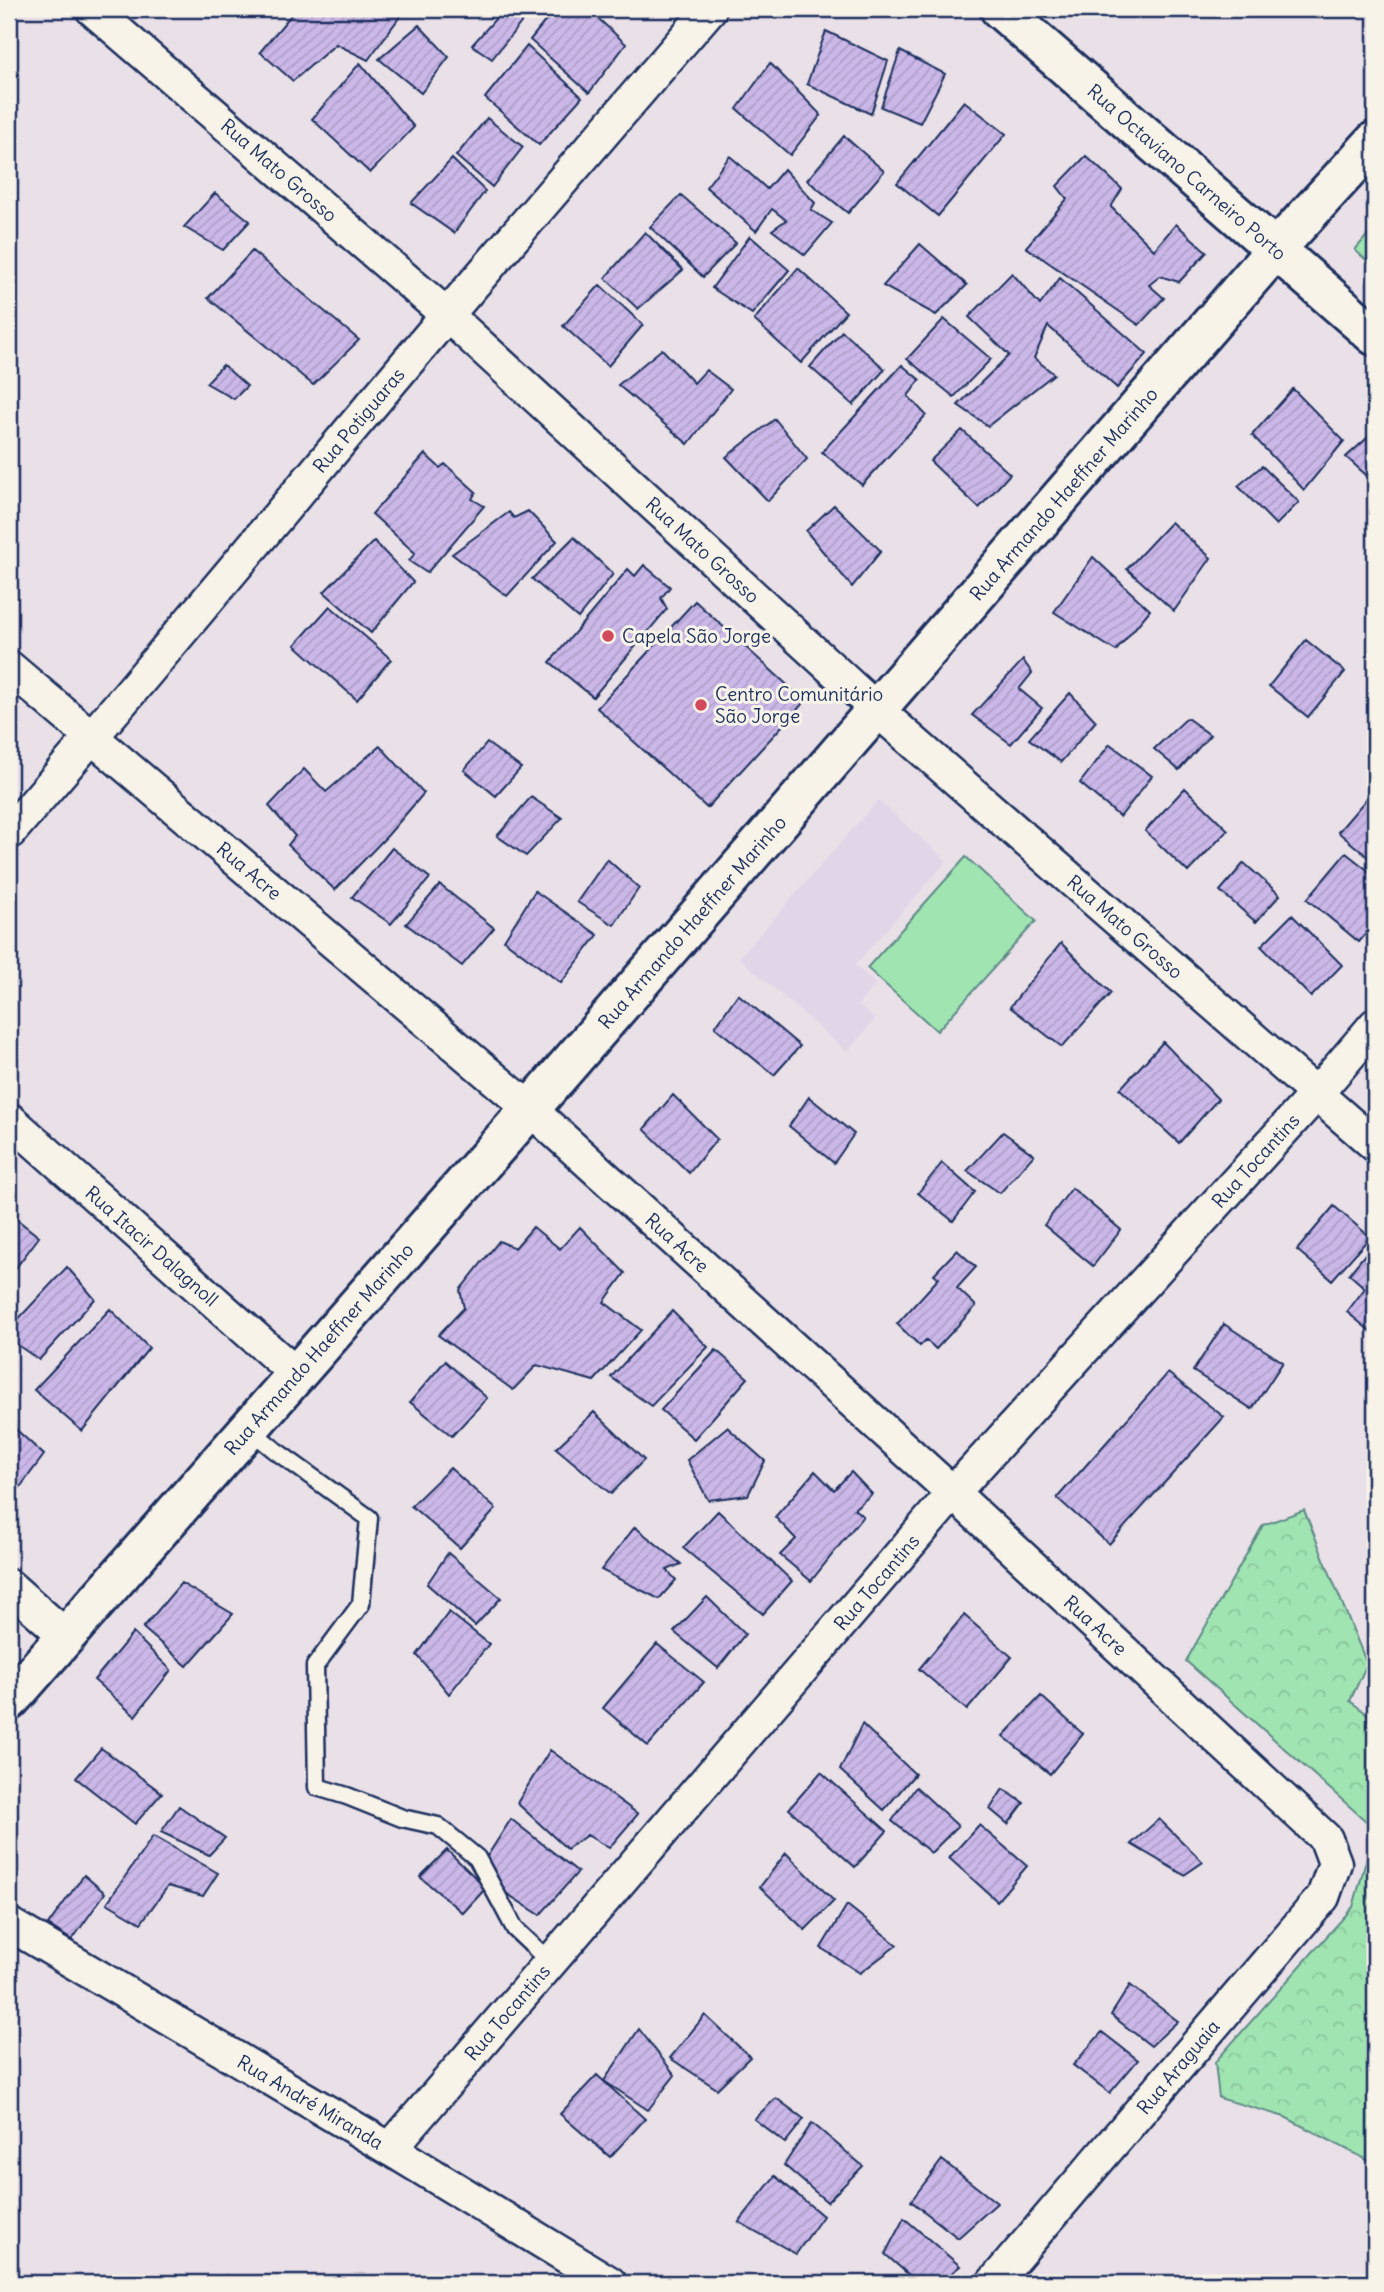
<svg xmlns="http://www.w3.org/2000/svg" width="1384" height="2292" font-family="Delius,sans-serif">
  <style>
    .built { fill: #e1d5e8 }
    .green { fill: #a0e5b1; stroke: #5e8a88; stroke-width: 2 }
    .forest { fill: url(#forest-crowns); stroke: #5e8a88; stroke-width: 2 }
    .building { fill: url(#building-hatch); stroke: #1b2f5e; stroke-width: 2 }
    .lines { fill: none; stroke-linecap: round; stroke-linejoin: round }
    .lane-casing { stroke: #1b2f5e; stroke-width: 21 }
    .street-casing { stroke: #1b2f5e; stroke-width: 37 }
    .secondary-casing { stroke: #1b2f5e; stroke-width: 44 }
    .lane { stroke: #f7f3e8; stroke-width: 16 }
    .street { stroke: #f7f3e8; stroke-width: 32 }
    .secondary { stroke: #f7f3e8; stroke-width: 38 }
    .poi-dot { fill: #d1495b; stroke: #f7f3e8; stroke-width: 2.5 }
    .labels { text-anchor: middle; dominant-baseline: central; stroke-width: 6; stroke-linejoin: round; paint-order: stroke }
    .street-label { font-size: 19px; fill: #1b2f5e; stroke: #f7f3e8 }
    .poi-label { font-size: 19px; fill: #1b2f5e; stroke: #f7f3e8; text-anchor: start }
  </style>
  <defs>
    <pattern id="forest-crowns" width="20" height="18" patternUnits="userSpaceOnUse" patternTransform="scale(1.75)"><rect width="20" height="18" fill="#a0e5b1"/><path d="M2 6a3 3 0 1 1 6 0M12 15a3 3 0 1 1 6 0" fill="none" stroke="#89c59b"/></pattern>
    <pattern id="building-hatch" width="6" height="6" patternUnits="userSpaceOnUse" patternTransform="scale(1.75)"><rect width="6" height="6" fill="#cbb8e8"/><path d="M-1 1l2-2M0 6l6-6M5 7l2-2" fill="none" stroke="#ae9ec9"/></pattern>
  </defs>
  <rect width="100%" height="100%" fill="#eae1e8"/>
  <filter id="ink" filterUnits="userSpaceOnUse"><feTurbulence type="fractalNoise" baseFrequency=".0143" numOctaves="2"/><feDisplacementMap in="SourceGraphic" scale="14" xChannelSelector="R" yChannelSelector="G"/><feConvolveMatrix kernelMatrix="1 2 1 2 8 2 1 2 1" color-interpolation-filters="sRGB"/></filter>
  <g filter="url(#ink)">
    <path class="built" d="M 878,800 L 947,861 L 855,965 L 876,984 L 858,1005 L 875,1020 L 847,1052 L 739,958 Z"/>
    <path class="green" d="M 1375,226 L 1375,268 L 1355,250 Z
      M 966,857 L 1036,921 L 937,1031 L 867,968 Z"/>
    <path class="forest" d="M 1304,1510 L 1367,1664 L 1350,1701 L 1375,1720 L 1375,2164 L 1285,2117 L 1219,2098 L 1215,2062 L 1353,1907 L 1375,1829 L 1186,1661 L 1263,1525 Z"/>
    <path class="building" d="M 296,9 L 395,9 L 401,15 L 368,60 L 336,44 L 293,81 L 260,52 Z
      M 504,9 L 532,9 L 492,59 L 472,45 Z
      M 555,9 L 588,9 L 626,44 L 589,93 L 530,40 Z
      M 419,25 L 449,57 L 421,93 L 379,59 Z
      M 826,31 L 888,61 L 871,114 L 807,84 Z
      M 527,46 L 582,97 L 539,145 L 485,98 Z
      M 900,51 L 945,74 L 920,123 L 881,107 Z
      M 360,63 L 414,127 L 370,173 L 312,119 Z
      M 770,63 L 821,115 L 790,155 L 737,109 Z
      M 964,101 L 1006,134 L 938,216 L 897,183 Z
      M 487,118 L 523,147 L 492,187 L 456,156 Z
      M 844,136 L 884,171 L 848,213 L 807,180 Z
      M 730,156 L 767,189 L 784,169 L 815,203 L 811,210 L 832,223 L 805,255 L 772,230 L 786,220 L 772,209 L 756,231 L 706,187 Z
      M 1086,156 L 1122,189 L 1111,207 L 1154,250 L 1176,224 L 1207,252 L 1179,282 L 1160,276 L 1149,285 L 1164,298 L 1139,325 L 1026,247 L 1067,199 L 1057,186 Z
      M 452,159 L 485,191 L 454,233 L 411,203 Z
      M 215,193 L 250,221 L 223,250 L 184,227 Z
      M 681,195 L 736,243 L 703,277 L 650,227 Z
      M 645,232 L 683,270 L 638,309 L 605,278 Z
      M 750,236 L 789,270 L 752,314 L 712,288 Z
      M 920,244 L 967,285 L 936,315 L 883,286 Z
      M 252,251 L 359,340 L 313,385 L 208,298 Z
      M 798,268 L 846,312 L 801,363 L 754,320 Z
      M 1012,273 L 1040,305 L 1060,278 L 1147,354 L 1117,388 L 1048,326 L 1034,358 L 1054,374 L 988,426 L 958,405 L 1009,355 L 969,317 Z
      M 600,285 L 643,325 L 608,366 L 563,326 Z
      M 944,319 L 991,359 L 954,397 L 907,359 Z
      M 842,331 L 885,369 L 853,405 L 810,367 Z
      M 662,349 L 694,383 L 706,370 L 731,389 L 688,444 L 618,385 Z
      M 223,365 L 247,386 L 234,399 L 206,383 Z
      M 902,365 L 920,380 L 908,396 L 926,415 L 862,485 L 822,452 Z
      M 1293,389 L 1344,441 L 1304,490 L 1252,435 Z
      M 775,419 L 807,459 L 768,501 L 726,457 Z
      M 962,430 L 1010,474 L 979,508 L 930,461 Z
      M 1375,431 L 1375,483 L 1346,457 Z
      M 425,454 L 440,468 L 445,464 L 476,492 L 472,499 L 484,506 L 427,573 L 409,561 L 415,553 L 372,514 Z
      M 1262,466 L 1299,502 L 1276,525 L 1238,486 Z
      M 834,505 L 881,551 L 852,587 L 806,531 Z
      M 528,511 L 557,541 L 507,596 L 452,554 L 509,512 L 514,518 Z
      M 1171,522 L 1211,558 L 1174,611 L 1127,569 Z
      M 574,537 L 613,574 L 578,618 L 532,579 Z
      M 374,541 L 413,582 L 371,633 L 324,592 Z
      M 1093,557 L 1150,610 L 1116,651 L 1054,612 Z
      M 644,565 L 670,587 L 661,598 L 667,609 L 593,697 L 550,662 L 628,569 L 635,576 Z
      M 695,601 L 805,701 L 707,808 L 597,708 Z
      M 330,606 L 391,659 L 357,700 L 295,645 Z
      M 1306,640 L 1345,672 L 1308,717 L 1269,686 Z
      M 1023,660 L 1032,673 L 1019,689 L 1042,708 L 1011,744 L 972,715 Z
      M 1070,693 L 1096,721 L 1061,762 L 1029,739 Z
      M 1187,718 L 1210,735 L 1179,770 L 1154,749 Z
      M 487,743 L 521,768 L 496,796 L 464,770 Z
      M 1110,744 L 1152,776 L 1120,817 L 1080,783 Z
      M 380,746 L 424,793 L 388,835 L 335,890 L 288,845 L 295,836 L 269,806 L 304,769 L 326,792 Z
      M 1185,788 L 1228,830 L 1188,872 L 1145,831 Z
      M 1374,790 L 1375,791 L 1375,863 L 1338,832 Z
      M 531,797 L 562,818 L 526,856 L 497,836 Z
      M 392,848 L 430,878 L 391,924 L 352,897 Z
      M 1346,853 L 1375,876 L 1375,923 L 1359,942 L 1307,899 Z
      M 607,859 L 639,888 L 614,925 L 577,902 Z
      M 1244,863 L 1280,895 L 1256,922 L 1220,891 Z
      M 440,885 L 494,928 L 462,966 L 406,924 Z
      M 535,891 L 598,935 L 561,983 L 504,940 Z
      M 1292,915 L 1342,965 L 1311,997 L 1261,946 Z
      M 1061,943 L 1111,993 L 1062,1047 L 1010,1007 Z
      M 738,994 L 800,1046 L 774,1075 L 715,1027 Z
      M 1163,1042 L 1218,1099 L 1179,1143 L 1120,1089 Z
      M 673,1095 L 717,1139 L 689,1173 L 644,1129 Z
      M 809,1097 L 854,1134 L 834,1163 L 789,1126 Z
      M 1003,1132 L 1034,1155 L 1000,1193 L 967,1171 Z
      M 942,1163 L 975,1192 L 953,1221 L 918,1193 Z
      M 1072,1188 L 1121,1230 L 1093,1266 L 1044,1225 Z
      M 1334,1206 L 1370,1237 L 1332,1280 L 1297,1250 Z
      M 9,1213 L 39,1237 L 9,1277 Z
      M 533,1227 L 560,1249 L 580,1227 L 625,1273 L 604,1302 L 641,1330 L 594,1381 L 537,1365 L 513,1390 L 438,1335 L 464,1308 L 460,1290 L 499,1241 L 515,1248 Z
      M 1375,1242 L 1375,1335 L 1347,1312 L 1365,1288 L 1349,1274 Z
      M 957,1250 L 976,1267 L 957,1288 L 976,1306 L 936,1349 L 926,1340 L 920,1346 L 897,1324 L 939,1278 L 934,1274 Z
      M 67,1267 L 95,1299 L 39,1360 L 9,1339 L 9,1329 Z
      M 110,1309 L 149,1348 L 82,1431 L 34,1390 Z
      M 672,1311 L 708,1347 L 651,1406 L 611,1377 Z
      M 1224,1324 L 1283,1362 L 1252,1409 L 1193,1371 Z
      M 716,1350 L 748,1378 L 694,1439 L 661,1410 Z
      M 445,1361 L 487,1398 L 452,1436 L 410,1402 Z
      M 1168,1373 L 1224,1417 L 1109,1544 L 1057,1498 Z
      M 594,1412 L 644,1460 L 611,1494 L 556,1448 Z
      M 9,1423 L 44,1455 L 9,1502 Z
      M 727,1427 L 765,1461 L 748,1495 L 708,1500 L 687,1460 Z
      M 450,1468 L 496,1509 L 460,1548 L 411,1506 Z
      M 815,1471 L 834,1490 L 851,1472 L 872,1494 L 854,1509 L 863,1516 L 811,1581 L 780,1555 L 796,1539 L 775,1517 Z
      M 718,1511 L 792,1581 L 763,1614 L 683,1548 Z
      M 635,1527 L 681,1564 L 667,1570 L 676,1580 L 659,1599 L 601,1570 Z
      M 448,1553 L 501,1598 L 475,1626 L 427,1584 Z
      M 181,1583 L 233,1614 L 187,1666 L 143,1628 Z
      M 707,1597 L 745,1634 L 718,1668 L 674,1632 Z
      M 449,1612 L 489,1644 L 449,1694 L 417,1655 Z
      M 964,1615 L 1012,1657 L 967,1710 L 919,1669 Z
      M 133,1633 L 171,1670 L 135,1716 L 94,1680 Z
      M 657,1644 L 704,1682 L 648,1746 L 603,1708 Z
      M 1041,1696 L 1083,1734 L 1050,1774 L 1003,1736 Z
      M 862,1724 L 915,1774 L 884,1810 L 840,1770 Z
      M 101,1748 L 162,1793 L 135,1824 L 76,1778 Z
      M 550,1750 L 638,1814 L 609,1848 L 587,1835 L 567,1849 L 517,1803 Z
      M 821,1772 L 887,1831 L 855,1867 L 789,1809 Z
      M 916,1787 L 958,1826 L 931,1853 L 892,1821 Z
      M 1003,1789 L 1024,1803 L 1008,1824 L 990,1809 Z
      M 179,1806 L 225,1838 L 209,1855 L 161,1832 Z
      M 511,1819 L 578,1872 L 540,1915 L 498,1888 L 486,1858 Z
      M 1159,1819 L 1203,1862 L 1184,1875 L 1131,1844 Z
      M 979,1825 L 1027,1866 L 997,1901 L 949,1858 Z
      M 153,1836 L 218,1873 L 203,1896 L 168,1886 L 141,1923 L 107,1903 Z
      M 447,1850 L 486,1888 L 463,1913 L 420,1877 Z
      M 786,1853 L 834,1901 L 805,1930 L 760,1887 Z
      M 84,1875 L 105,1893 L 72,1940 L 48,1925 Z
      M 847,1905 L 897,1945 L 860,1973 L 821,1948 Z
      M 1130,1985 L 1178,2021 L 1151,2046 L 1111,2015 Z
      M 705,2015 L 750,2057 L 717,2089 L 670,2058 Z
      M 639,2029 L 675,2075 L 648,2110 L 604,2081 Z
      M 1102,2032 L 1138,2060 L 1110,2093 L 1073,2065 Z
      M 597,2075 L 645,2119 L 610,2157 L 560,2114 Z
      M 776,2098 L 804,2119 L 785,2143 L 754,2119 Z
      M 812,2123 L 863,2166 L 827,2202 L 784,2165 Z
      M 942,2160 L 997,2203 L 958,2238 L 911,2201 Z
      M 775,2176 L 823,2216 L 796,2254 L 739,2222 Z
      M 904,2218 L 960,2266 L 940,2283 L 918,2283 L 885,2254 Z"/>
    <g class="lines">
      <defs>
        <path id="lane" d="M 248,1428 L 276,1451 L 369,1518 L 361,1604 L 315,1666 L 317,1787 L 347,1796 L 402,1818 L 438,1826 L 477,1858 L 515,1929 L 550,1962"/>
        <g id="street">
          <path id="s1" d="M 92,9 L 447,315 L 877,710 L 1375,1145"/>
          <path id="s2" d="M 9,667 L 530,1109 L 953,1493 L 1326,1839 L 1335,1863 L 1323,1897 L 993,2283"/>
          <path id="s3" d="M 9,833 L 132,690 L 447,315 L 710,9"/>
          <path id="s4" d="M 9,1119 L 296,1374"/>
          <path d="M 9,1586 L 67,1637"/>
          <path id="s5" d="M 9,1924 L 390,2149 L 610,2283"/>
          <path id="s6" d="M 390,2149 L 953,1493 L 1317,1093 L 1375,1025"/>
        </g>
        <g id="secondary">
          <path id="s7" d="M 1000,9 L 1375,336"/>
          <path id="s8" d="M 9,1701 L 530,1109 L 1276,249 L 1375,141"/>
        </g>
      </defs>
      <use href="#lane" class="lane-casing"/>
      <use href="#street" class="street-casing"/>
      <use href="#secondary" class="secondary-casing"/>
      <use href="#lane" class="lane"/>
      <use href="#street" class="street"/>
      <use href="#secondary" class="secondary"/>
    </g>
  </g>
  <g class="poi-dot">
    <circle cx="608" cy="636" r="7"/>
    <circle cx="701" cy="705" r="7"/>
  </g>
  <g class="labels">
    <g class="street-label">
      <text stroke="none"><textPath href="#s1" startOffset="247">Rua Mato Grosso</textPath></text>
      <text stroke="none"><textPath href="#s7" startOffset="248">Rua Octaviano Carneiro Porto</textPath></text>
      <text stroke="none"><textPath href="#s3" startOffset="541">Rua Potiguaras</textPath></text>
      <text stroke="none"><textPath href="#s8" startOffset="1603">Rua Armando Haeffner Marinho</textPath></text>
      <text stroke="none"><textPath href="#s1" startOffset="816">Rua Mato Grosso</textPath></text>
      <text stroke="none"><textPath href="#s2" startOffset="315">Rua Acre</textPath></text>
      <text stroke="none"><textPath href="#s8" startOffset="1036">Rua Armando Haeffner Marinho</textPath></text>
      <text stroke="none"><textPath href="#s1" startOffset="1382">Rua Mato Grosso</textPath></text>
      <text stroke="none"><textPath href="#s6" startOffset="1314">Rua Tocantins</textPath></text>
      <text stroke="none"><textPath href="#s2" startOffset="882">Rua Acre</textPath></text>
      <text stroke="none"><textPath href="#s4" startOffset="191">Rua Itacir Dalagnoll</textPath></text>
      <text stroke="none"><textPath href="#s8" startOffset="469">Rua Armando Haeffner Marinho</textPath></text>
      <text stroke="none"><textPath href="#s6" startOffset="747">Rua Tocantins</textPath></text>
      <text stroke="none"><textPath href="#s2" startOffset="1449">Rua Acre</textPath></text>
      <text stroke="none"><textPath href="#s6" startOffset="180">Rua Tocantins</textPath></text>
      <text transform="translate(1178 2067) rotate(-50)">Rua Araguaia</text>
      <text stroke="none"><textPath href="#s5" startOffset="350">Rua André Miranda</textPath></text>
    </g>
    <g class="poi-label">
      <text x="622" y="636">Capela São Jorge</text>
      <text x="715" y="694">Centro Comunitário<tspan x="715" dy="22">São Jorge</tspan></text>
    </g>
  </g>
  <rect width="1384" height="2292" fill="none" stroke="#f7f3e8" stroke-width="35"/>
  <rect x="18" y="18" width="1349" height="2257" fill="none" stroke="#1b2f5e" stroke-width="2.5" filter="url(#ink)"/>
</svg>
